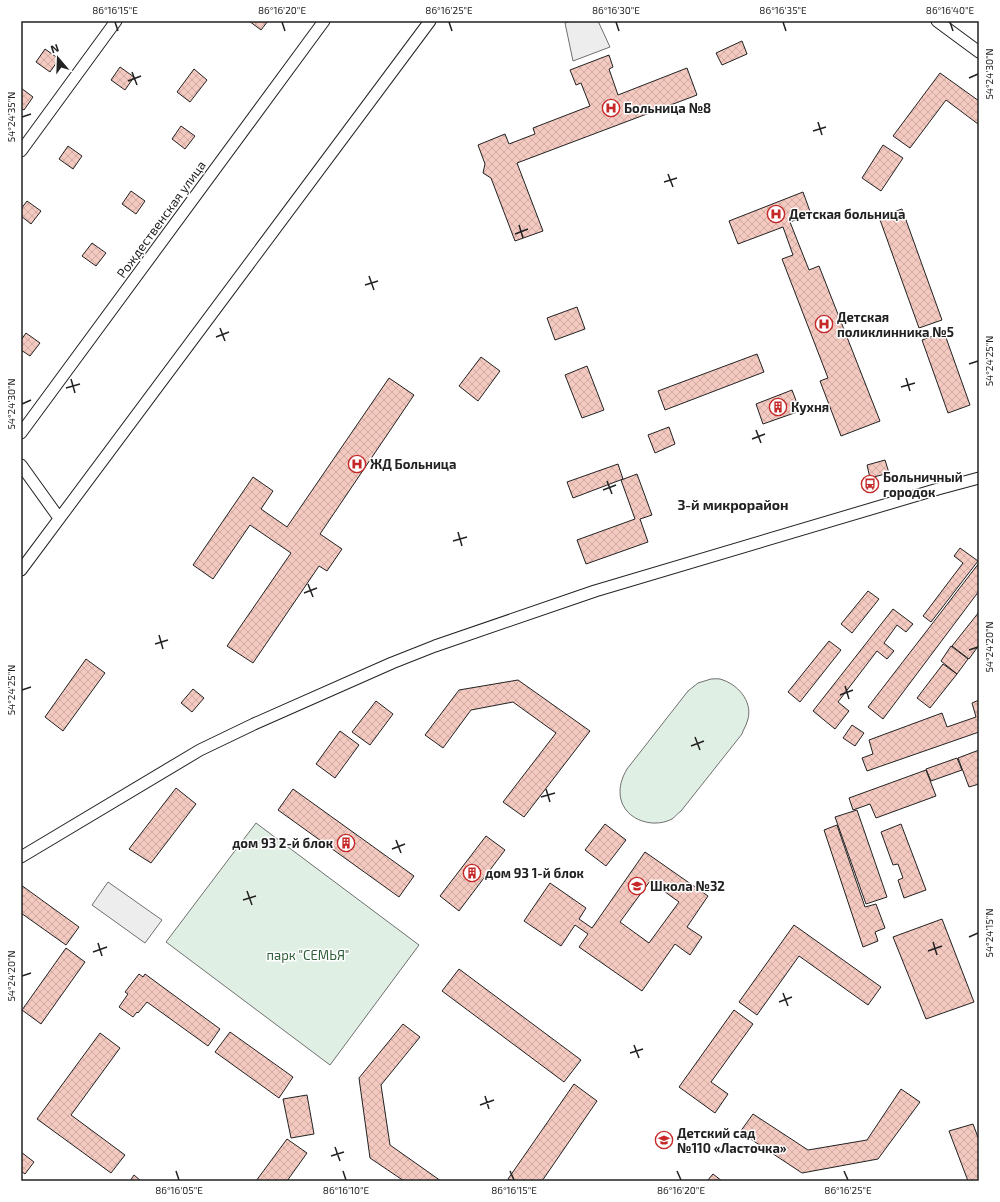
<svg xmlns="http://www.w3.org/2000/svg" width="1000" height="1202" font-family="'Exo 2',sans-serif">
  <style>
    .green { fill: #e0efe3; stroke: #6f6f6f }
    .parking { fill: #ededed; stroke: #6f6f6f }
    .building { fill: url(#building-cross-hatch); stroke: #222; fill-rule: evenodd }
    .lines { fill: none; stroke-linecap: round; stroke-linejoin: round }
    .street-casing { stroke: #222; stroke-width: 13 }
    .street { stroke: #fff; stroke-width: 11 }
    .ticks { fill: none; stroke: #222; stroke-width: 1.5 }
    .labels { text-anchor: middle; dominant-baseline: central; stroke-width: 3; stroke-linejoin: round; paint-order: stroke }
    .poi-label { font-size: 13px; font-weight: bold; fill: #222; stroke: #fff; text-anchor: start }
    .street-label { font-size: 13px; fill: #222; stroke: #fff }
    .park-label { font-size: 13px; fill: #2f5e38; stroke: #fff }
    .neighbourhood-label { font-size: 14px; font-weight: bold; fill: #222; stroke: #fff }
    .neatline { fill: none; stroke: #222; stroke-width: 1.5 }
    .ticks-label { font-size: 10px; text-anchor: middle; fill: #222 }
  </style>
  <defs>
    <pattern id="building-cross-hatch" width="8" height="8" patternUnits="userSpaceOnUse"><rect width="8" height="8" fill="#f3c9c0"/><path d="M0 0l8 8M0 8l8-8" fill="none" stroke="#d0aca5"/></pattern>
  </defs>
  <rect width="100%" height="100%" fill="#fff"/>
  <path class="green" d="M 711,679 C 715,679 719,678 723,680 C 740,686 754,704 747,722 C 746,726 743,730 742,734 L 681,811 C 678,813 675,817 672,819 C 651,830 620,818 620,792 C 620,783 623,776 627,769 L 688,691 L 698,683 Z
    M 256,823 L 419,945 L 330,1065 L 166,942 Z"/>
  <path class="parking" d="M 571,21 L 598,21 L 610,47 L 573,61 L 565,23 Z
    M 108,882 L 162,920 L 145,943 L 92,905 Z"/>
  <path class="building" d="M 249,21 L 268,21 L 261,30 Z
    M 742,41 L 747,54 L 722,65 L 716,53 Z
    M 45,49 L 59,59 L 50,72 L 36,62 Z
    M 609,55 L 613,67 L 609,69 L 618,95 L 687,68 L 697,95 L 517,163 L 543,231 L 515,241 L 491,178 L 483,173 L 485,164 L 478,145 L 505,134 L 509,144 L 535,134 L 533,128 L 590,106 L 581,83 L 576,85 L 570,70 Z
    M 120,67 L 134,77 L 125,90 L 111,80 Z
    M 194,69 L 207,80 L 190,102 L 177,92 Z
    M 940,73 L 979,101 L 979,123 L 978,124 L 946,100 L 910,148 L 893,136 Z
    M 21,88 L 33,97 L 24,110 L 21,108 Z
    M 181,126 L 195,136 L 185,149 L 172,139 Z
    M 883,145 L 903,158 L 881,191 L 862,178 Z
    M 68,146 L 82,156 L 73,169 L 59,159 Z
    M 131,191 L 145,201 L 136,214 L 122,204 Z
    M 803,192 L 811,214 L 790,222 L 809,270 L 819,266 L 880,421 L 841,436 L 820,381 L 828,378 L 782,259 L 793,255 L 783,227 L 738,244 L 729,221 Z
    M 27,201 L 41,211 L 31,224 L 21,216 L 21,209 Z
    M 902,209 L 942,320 L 919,328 L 879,217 Z
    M 92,243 L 106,253 L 96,266 L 82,256 Z
    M 577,307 L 585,329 L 555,340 L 547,318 Z
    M 944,332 L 970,405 L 948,413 L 922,340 Z
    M 26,333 L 40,343 L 30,356 L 21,350 L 21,340 Z
    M 757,354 L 764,372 L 665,410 L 658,391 Z
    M 481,357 L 500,371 L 478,401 L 459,386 Z
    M 587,366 L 604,410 L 582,418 L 565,375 Z
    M 389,378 L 414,395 L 320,534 L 342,549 L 327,571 L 319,566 L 253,663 L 227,646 L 291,553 L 250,525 L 213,579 L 193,565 L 253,477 L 273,491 L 261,509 L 287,527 Z
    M 792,390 L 800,411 L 763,424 L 756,404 Z
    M 669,427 L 675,444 L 655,453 L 648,435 Z
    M 885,460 L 889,473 L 870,478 L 867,465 Z
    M 618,464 L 623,479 L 573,498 L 567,482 Z
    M 637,474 L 652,515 L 640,519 L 648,542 L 586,564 L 577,540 L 635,519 L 621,480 Z
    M 960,548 L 978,561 L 931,622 L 923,616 L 963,563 L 954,556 Z
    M 979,563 L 979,591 L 883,719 L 868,707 Z
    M 868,591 L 879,599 L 852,633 L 841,624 Z
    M 893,609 L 913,624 L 906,632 L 897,625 L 884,643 L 894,651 L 887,659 L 877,651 L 838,702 L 849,711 L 835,729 L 813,711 Z
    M 979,612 L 979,645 L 969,659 L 952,646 Z
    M 829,641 L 841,650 L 800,702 L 788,692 Z
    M 951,646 L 968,659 L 957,674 L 941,661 Z
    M 86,659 L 105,673 L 63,731 L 45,717 Z
    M 943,664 L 957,674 L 930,708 L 917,698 Z
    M 518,680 L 590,731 L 524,817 L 503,802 L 556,733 L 513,702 L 471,710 L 443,748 L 425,735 L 459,690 Z
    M 193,689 L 204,698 L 192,712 L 181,703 Z
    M 979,700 L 979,732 L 867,771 L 862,758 L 873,754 L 869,740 L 942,713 L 947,727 L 976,717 L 972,703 Z
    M 376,701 L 393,714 L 370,745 L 352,732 Z
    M 852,725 L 864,733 L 855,746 L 843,738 Z
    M 340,731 L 359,745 L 335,778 L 316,764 Z
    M 979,750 L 979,784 L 969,787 L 958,758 Z
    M 957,758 L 962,770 L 931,781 L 926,769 Z
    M 926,770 L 936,796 L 876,818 L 870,804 L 853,810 L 849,798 Z
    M 176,788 L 196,804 L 151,863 L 129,849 Z
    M 293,789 L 414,876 L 399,897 L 278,810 Z
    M 857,810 L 887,897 L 866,904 L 835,817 Z
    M 605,824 L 626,840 L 606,866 L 585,850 Z
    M 901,824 L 926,890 L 904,898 L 898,880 L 903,878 L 898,864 L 893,865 L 881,832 Z
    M 837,825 L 865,907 L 876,904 L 885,928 L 875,932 L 878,941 L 863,947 L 824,830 Z
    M 486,836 L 505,850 L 459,911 L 440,896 Z
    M 645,852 L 708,896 L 687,927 L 702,937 L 690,955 L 675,944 L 642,991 L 579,947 L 588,934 L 575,925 L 561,946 L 524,921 L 550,883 L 586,908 L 579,919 L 592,928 ZM 650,881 L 679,902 L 649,943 L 620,922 Z
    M 21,885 L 79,927 L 66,945 L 21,913 Z
    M 942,919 L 974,1002 L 926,1019 L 893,937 Z
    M 794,925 L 881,987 L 868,1005 L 799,956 L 757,1015 L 739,1002 Z
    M 66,948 L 85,962 L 41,1024 L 22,1010 Z
    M 459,969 L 581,1060 L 564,1082 L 442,991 Z
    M 139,974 L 143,977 L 145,974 L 220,1029 L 208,1046 L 147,1002 L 138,1013 L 137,1012 L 133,1017 L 119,1007 L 128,994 L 125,992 Z
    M 734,1010 L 753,1024 L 711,1082 L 728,1094 L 715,1113 L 679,1087 Z
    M 403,1024 L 420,1037 L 381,1085 L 390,1145 L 441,1181 L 404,1181 L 370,1158 L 359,1078 Z
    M 230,1032 L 293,1077 L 279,1098 L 215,1052 Z
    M 100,1033 L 120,1048 L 71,1115 L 125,1155 L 111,1173 L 37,1119 Z
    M 574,1084 L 597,1101 L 542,1181 L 512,1181 L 508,1179 Z
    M 901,1089 L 920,1102 L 878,1159 L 802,1173 L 740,1132 L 753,1114 L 808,1150 L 867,1140 Z
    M 307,1095 L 314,1134 L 291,1138 L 283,1099 Z
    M 973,1124 L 979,1140 L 979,1181 L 968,1181 L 949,1131 Z
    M 287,1139 L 307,1153 L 287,1181 L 256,1181 Z
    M 21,1152 L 34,1162 L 25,1174 L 21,1171 Z
    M 713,1174 L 722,1181 L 707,1181 Z
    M 134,1175 L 141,1181 L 130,1181 Z"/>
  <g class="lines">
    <defs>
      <path id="street" d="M 937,21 L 979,52
        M 21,151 L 116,21
        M 21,433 L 324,21
        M 21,465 L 59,518
        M 21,570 L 430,21
        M 21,857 L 200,750 L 254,724 L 392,663 L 435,646 L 595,591 L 938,489 L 979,478"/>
    </defs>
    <use href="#street" class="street-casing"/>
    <use href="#street" class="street"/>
  </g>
  <path class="ticks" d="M 115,22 L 118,31M 282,22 L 285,31M 449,22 L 452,31M 616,22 L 619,31M 783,22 L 786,31M 950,22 L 953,31M 132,72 L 137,85M 969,78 L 978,74M 128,81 L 141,76M 22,117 L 31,114M 818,122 L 822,135M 813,131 L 826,127M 668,174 L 673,187M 664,182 L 677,178M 519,225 L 523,238M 515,234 L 528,229M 369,276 L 374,290M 365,285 L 378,281M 220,328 L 225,341M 216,337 L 229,332M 969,364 L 978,361M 906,378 L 910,391M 71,379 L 75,393M 901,387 L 915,383M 66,388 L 80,384M 22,404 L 31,400M 756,430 L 761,443M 752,439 L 765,434M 607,481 L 612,494M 603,490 L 616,485M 458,532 L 462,546M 453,541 L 467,537M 308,584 L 313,597M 304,593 L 317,588M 159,635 L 163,649M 155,644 L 168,640M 969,650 L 978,647M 845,686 L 849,699M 22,690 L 31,687M 840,695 L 853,690M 695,737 L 700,750M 691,746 L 704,741M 546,789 L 550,802M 541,797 L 555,793M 396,840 L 401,853M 392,849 L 405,844M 247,891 L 252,905M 243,900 L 256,896M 969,937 L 978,933M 933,942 L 937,955M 98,943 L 102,956M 928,951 L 942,946M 93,952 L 107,947M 22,976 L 31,973M 783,993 L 788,1006M 779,1002 L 792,997M 634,1045 L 639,1058M 630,1053 L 643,1049M 485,1096 L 489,1109M 480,1105 L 494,1100M 335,1147 L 340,1161M 331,1156 L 344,1152M 176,1171 L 179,1180M 343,1171 L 346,1180M 510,1171 L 514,1180M 677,1171 L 681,1180M 844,1171 L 848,1180"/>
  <defs>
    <symbol id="hospital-ring" viewBox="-11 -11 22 22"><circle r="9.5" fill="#fff" stroke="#c62828" stroke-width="1.5"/><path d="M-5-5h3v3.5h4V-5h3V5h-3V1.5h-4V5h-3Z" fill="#c62828"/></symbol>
    <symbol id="building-ring" viewBox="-11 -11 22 22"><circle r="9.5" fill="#fff" stroke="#c62828" stroke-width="1.5"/><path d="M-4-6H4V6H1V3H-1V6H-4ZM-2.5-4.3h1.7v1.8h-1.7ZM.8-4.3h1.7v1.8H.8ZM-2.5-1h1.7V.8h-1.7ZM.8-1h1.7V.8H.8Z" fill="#c62828"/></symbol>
    <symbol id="bus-ring" viewBox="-11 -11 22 22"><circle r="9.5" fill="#fff" stroke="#c62828" stroke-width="1.5"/><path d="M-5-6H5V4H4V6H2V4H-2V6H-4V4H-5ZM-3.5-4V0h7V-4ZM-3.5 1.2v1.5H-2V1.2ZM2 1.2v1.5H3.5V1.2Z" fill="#c62828"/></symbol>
    <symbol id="school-ring" viewBox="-11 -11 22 22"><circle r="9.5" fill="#fff" stroke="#c62828" stroke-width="1.5"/><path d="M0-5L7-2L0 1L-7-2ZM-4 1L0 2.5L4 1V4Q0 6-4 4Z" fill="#c62828"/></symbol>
  </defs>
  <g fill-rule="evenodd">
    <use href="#hospital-ring" x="601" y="98" width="20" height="20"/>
    <use href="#hospital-ring" x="766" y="204" width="20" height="20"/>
    <use href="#hospital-ring" x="814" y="314" width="20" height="20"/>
    <use href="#building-ring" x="768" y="397" width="20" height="20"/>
    <use href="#hospital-ring" x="347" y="454" width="20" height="20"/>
    <use href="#bus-ring" x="860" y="474" width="20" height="20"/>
    <use href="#building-ring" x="336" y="833" width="20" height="20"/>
    <use href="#building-ring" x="462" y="863" width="20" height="20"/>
    <use href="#school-ring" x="627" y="876" width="20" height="20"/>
    <use href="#school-ring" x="654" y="1130" width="20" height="20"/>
  </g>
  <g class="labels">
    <g class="poi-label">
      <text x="624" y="108">Больница №8</text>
      <text x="789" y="214">Детская больница</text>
      <text x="837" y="317">Детская<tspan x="837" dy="15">поликлинника №5</tspan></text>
      <text x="791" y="407">Кухня</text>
      <text x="370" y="464">ЖД Больница</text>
      <text x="883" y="477">Больничный<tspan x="883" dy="15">городок</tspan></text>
      <text x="333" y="843" text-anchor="end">дом 93 2-й блок</text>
      <text x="485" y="873">дом 93 1-й блок</text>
      <text x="650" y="886">Школа №32</text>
      <text x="677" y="1133">Детский сад<tspan x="677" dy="15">№110 «Ласточка»</tspan></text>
    </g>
    <g class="street-label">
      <text transform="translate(161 219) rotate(-54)">Рождественская улица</text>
    </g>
    <g class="park-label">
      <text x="308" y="955">парк "СЕМЬЯ"</text>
    </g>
    <g class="neighbourhood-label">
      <text x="733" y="504">3-й микрорайон</text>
    </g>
  </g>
  <rect width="1000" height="1202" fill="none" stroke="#ffffff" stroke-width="44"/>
  <g transform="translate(58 58) rotate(341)" stroke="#ffffff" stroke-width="3" paint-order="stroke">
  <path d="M0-3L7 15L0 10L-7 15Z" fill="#222222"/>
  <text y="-6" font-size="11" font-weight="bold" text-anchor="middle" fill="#222222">N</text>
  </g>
  <rect x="22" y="22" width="956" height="1158" class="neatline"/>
  <g class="ticks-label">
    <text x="115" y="14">86°16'15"E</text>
    <text x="282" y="14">86°16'20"E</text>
    <text x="449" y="14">86°16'25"E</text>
    <text x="616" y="14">86°16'30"E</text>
    <text x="783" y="14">86°16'35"E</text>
    <text x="950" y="14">86°16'40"E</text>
    <text transform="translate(989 74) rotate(-90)" y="4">54°24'30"N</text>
    <text transform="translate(11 117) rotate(-90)" y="4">54°24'35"N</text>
    <text transform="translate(989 361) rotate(-90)" y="4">54°24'25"N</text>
    <text transform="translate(11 404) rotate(-90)" y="4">54°24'30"N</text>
    <text transform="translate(989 647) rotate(-90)" y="4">54°24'20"N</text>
    <text transform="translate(11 690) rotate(-90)" y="4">54°24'25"N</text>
    <text transform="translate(989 933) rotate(-90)" y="4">54°24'15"N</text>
    <text transform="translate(11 976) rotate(-90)" y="4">54°24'20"N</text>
    <text x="179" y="1194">86°16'05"E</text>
    <text x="346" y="1194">86°16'10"E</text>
    <text x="514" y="1194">86°16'15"E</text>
    <text x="681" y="1194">86°16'20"E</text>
    <text x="848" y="1194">86°16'25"E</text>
  </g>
</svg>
